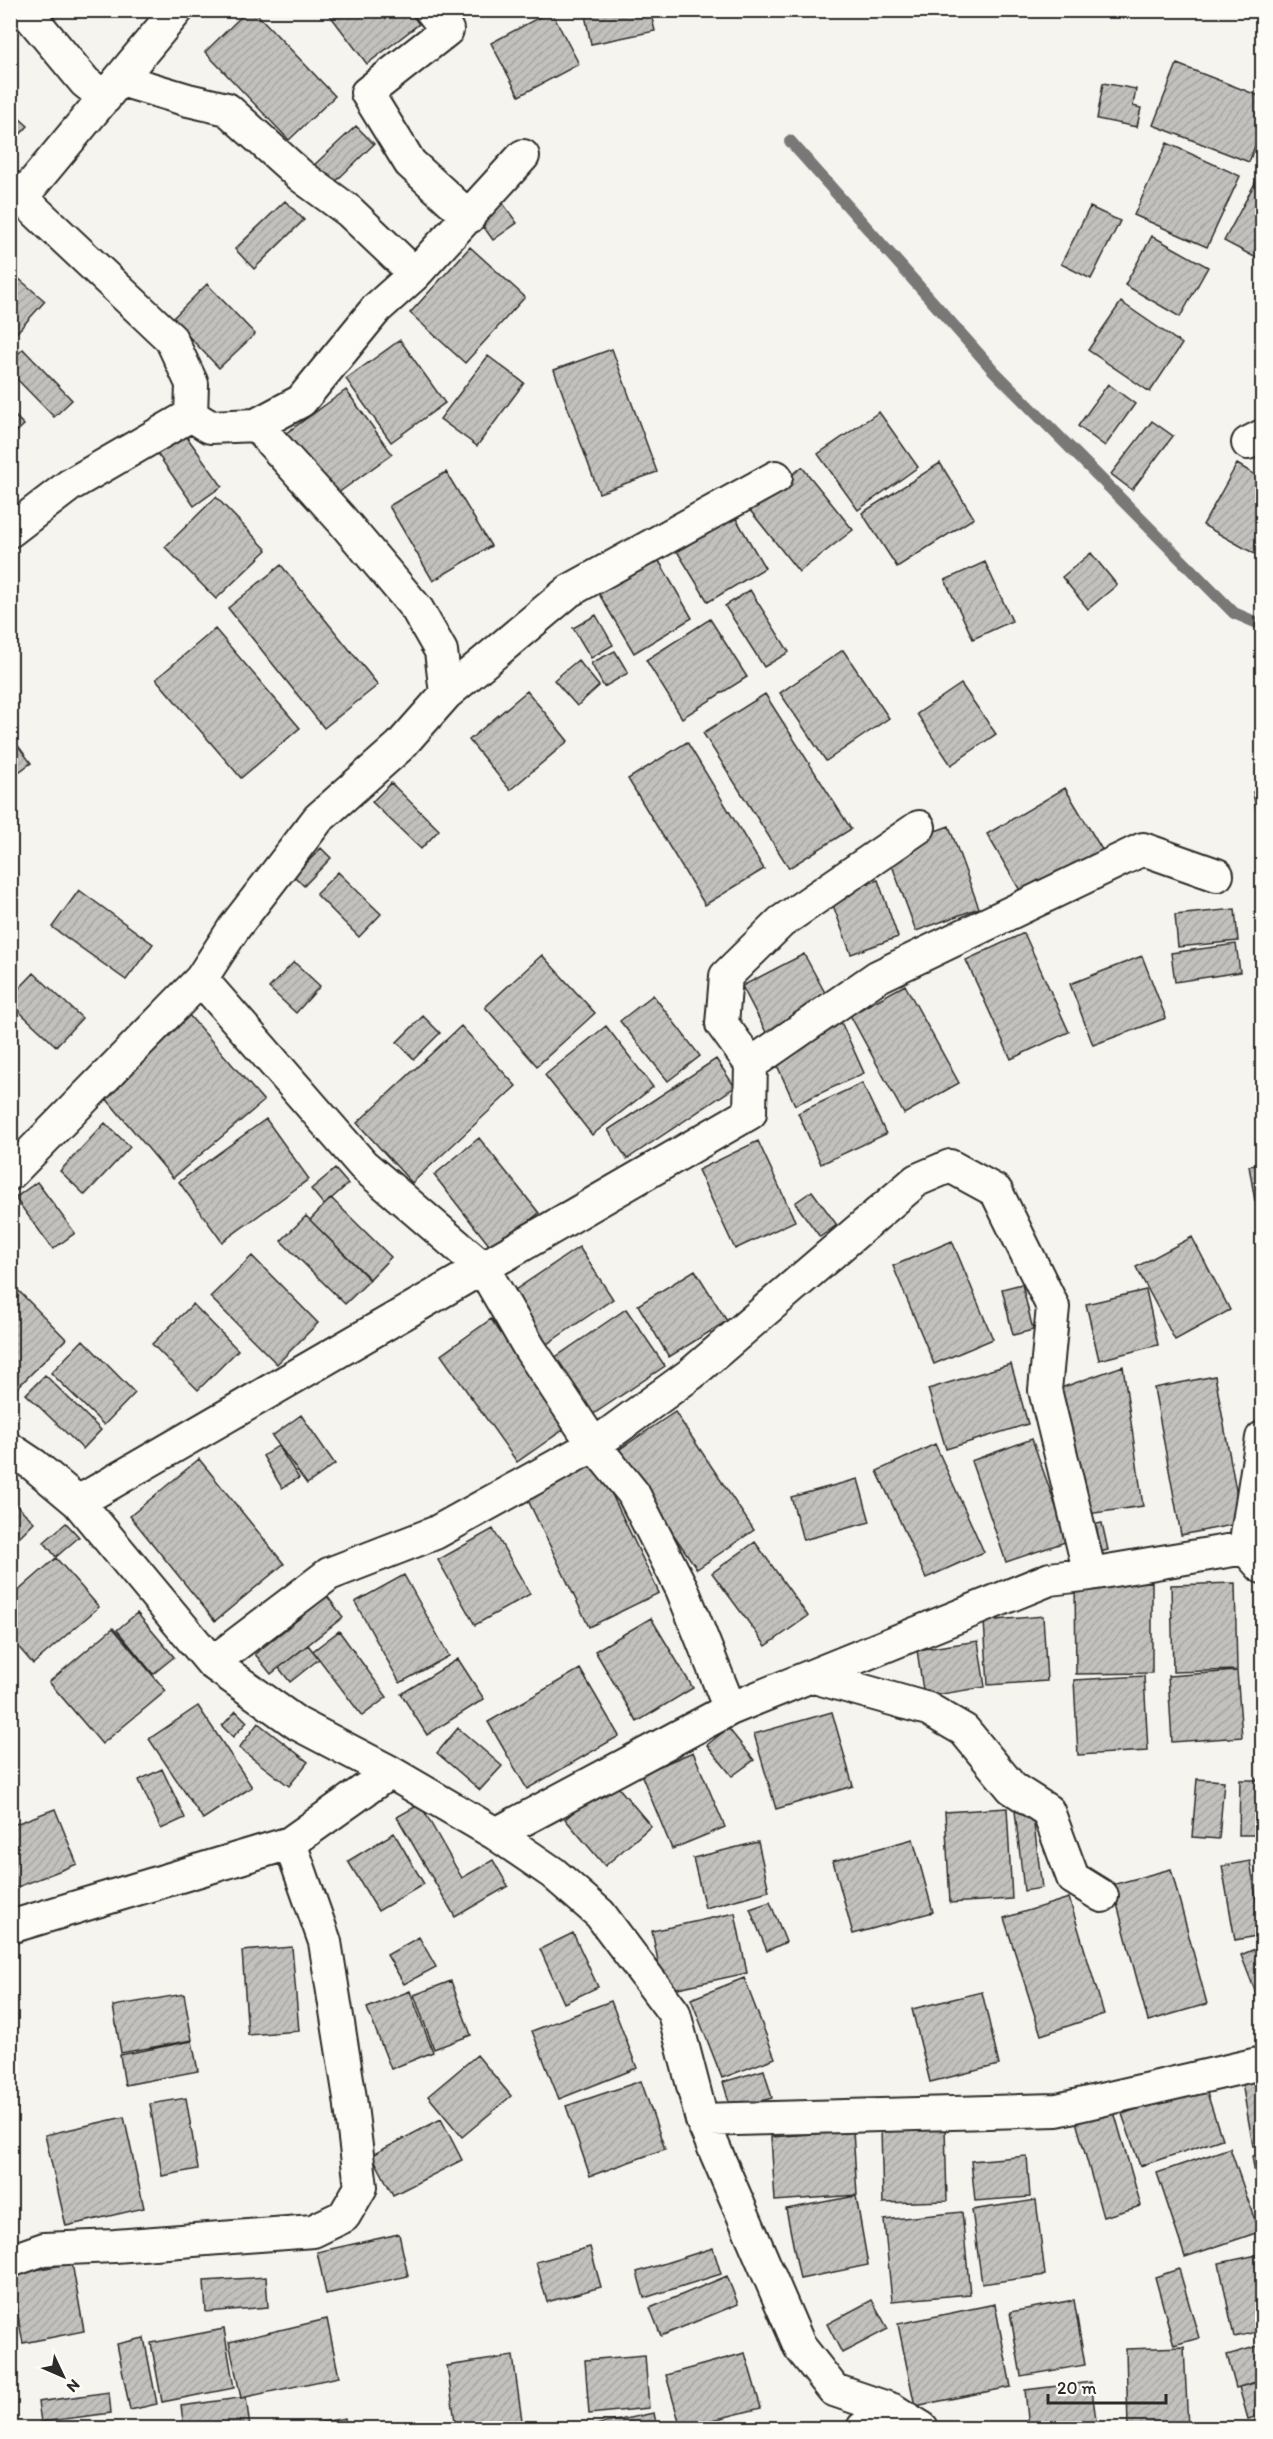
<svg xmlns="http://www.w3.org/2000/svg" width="1273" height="2439" font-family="Itim,sans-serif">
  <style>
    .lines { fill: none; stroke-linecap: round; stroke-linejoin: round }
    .stream { stroke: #797877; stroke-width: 12 }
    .building { fill: url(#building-hatch); stroke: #2b2b2b; stroke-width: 1.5 }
    .minor-casing { stroke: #2b2b2b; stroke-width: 36 }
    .minor { stroke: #fdfcf7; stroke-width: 32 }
  </style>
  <defs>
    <pattern id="building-hatch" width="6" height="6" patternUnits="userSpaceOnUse" patternTransform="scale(1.5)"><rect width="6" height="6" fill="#c2c1be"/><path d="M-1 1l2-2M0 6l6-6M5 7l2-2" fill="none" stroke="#a7a6a3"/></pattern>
  </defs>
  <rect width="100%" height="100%" fill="#f5f4ef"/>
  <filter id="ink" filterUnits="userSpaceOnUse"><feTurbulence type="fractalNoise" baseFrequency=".0167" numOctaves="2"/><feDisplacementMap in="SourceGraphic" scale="12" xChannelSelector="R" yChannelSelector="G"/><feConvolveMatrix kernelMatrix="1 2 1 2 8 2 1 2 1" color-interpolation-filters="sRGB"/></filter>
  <g filter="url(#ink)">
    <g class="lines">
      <path class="stream" d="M 790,141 L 994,371 L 1234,613 L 1262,625"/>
    </g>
    <path class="building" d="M 248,10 L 253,10 L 335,96 L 289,140 L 205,52 Z
      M 326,10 L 408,10 L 419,24 L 367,64 Z
      M 584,10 L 650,10 L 655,31 L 591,44 Z
      M 551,11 L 579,64 L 519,96 L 491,43 Z
      M 10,14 L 23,27 L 10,39 Z
      M 1177,64 L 1262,97 L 1262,127 L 1249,162 L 1153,125 Z
      M 1103,83 L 1136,89 L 1133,106 L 1141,108 L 1137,127 L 1097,119 Z
      M 10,110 L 28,126 L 10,145 Z
      M 356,126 L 374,144 L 330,187 L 312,167 Z
      M 1167,143 L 1240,176 L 1207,247 L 1134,215 Z
      M 1255,183 L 1262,187 L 1262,261 L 1224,241 Z
      M 499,198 L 517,223 L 493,240 L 475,215 Z
      M 285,201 L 304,220 L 254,269 L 235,249 Z
      M 1090,207 L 1120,221 L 1091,279 L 1061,264 Z
      M 1152,236 L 1208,267 L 1180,317 L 1125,285 Z
      M 470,247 L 525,297 L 465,363 L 410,313 Z
      M 18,278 L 45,301 L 10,340 L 10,287 Z
      M 207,284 L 255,334 L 219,368 L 172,319 Z
      M 1121,302 L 1182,344 L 1150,392 L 1088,350 Z
      M 400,340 L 445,403 L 391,442 L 346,379 Z
      M 23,349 L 72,400 L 54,417 L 10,372 L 10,362 Z
      M 612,349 L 657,472 L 599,493 L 554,370 Z
      M 488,356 L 524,383 L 477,446 L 440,419 Z
      M 1108,384 L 1135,404 L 1105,446 L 1078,426 Z
      M 346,390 L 392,454 L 331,498 L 285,434 Z
      M 10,411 L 24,425 L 10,438 Z
      M 879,412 L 918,467 L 858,510 L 818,454 Z
      M 1152,421 L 1173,436 L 1132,490 L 1111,474 Z
      M 184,433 L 222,486 L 194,506 L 156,452 Z
      M 940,463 L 974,518 L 897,567 L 862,513 Z
      M 1237,464 L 1262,479 L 1262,558 L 1203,525 Z
      M 802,467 L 853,530 L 799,572 L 749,509 Z
      M 446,472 L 491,546 L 433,581 L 389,506 Z
      M 216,497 L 267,550 L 216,599 L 165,547 Z
      M 735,517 L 765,568 L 708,602 L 677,551 Z
      M 1091,553 L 1117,585 L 1088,609 L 1062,577 Z
      M 655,554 L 692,618 L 634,653 L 596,589 Z
      M 985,562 L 1012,621 L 973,639 L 945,580 Z
      M 281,565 L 378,685 L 324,728 L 228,608 Z
      M 750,590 L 789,652 L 764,667 L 725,606 Z
      M 596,615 L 613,645 L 591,658 L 573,628 Z
      M 710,619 L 747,677 L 682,718 L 646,660 Z
      M 215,629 L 300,728 L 241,778 L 156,679 Z
      M 843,650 L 889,718 L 826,761 L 780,693 Z
      M 615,651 L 628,673 L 604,687 L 591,663 Z
      M 578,660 L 599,686 L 577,706 L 554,680 Z
      M 961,684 L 996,734 L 951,765 L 917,714 Z
      M 527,691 L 568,741 L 510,790 L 469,740 Z
      M 765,694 L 851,829 L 789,868 L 703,733 Z
      M 10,735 L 31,763 L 10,778 Z
      M 687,742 L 764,869 L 705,905 L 628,779 Z
      M 391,783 L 439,830 L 421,849 L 372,802 Z
      M 1065,788 L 1104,853 L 1025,899 L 987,834 Z
      M 1262,791 L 1262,844 L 1253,792 Z
      M 949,826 L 979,908 L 916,931 L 886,849 Z
      M 321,848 L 331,858 L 304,886 L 294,876 Z
      M 338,872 L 381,914 L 359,937 L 316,894 Z
      M 878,880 L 898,937 L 851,954 L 830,897 Z
      M 79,890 L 153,944 L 126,980 L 52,927 Z
      M 1235,909 L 1238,941 L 1178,947 L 1175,915 Z
      M 1257,916 L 1262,916 L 1262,962 Z
      M 1024,933 L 1069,1032 L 1011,1059 L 966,960 Z
      M 1236,944 L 1240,972 L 1175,982 L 1171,953 Z
      M 804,954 L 830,1002 L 768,1036 L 742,986 Z
      M 542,955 L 595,1013 L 537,1066 L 485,1007 Z
      M 1142,956 L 1166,1018 L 1093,1045 L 1070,984 Z
      M 294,962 L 320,986 L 296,1013 L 269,988 Z
      M 34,973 L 82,1018 L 56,1046 L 10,1003 L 10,998 Z
      M 905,985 L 959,1083 L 904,1114 L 850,1015 Z
      M 653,995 L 700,1056 L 668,1081 L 620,1021 Z
      M 188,1014 L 264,1101 L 173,1178 L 99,1090 Z
      M 423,1016 L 440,1033 L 414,1059 L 397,1042 Z
      M 841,1022 L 864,1073 L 795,1105 L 772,1054 Z
      M 461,1026 L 516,1086 L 412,1183 L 357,1123 Z
      M 606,1026 L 653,1087 L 592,1135 L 545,1075 Z
      M 716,1059 L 735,1087 L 627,1159 L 608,1130 Z
      M 862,1083 L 886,1134 L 821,1164 L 798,1113 Z
      M 266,1119 L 309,1179 L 222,1242 L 179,1182 Z
      M 105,1123 L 130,1147 L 85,1195 L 60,1171 Z
      M 479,1138 L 539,1213 L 493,1250 L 434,1175 Z
      M 758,1141 L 795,1221 L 735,1249 L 698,1170 Z
      M 1262,1164 L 1262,1200 L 1255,1201 L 1249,1166 Z
      M 335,1169 L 348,1184 L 324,1205 L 311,1189 Z
      M 37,1182 L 75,1233 L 53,1249 L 15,1198 Z
      M 812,1191 L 837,1225 L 820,1237 L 795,1203 Z
      M 331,1198 L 391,1257 L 370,1279 L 310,1220 Z
      M 306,1216 L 370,1280 L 345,1304 L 281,1241 Z
      M 1192,1237 L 1230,1310 L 1175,1340 L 1136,1267 Z
      M 952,1241 L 993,1339 L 934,1364 L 893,1266 Z
      M 579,1247 L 613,1299 L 547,1344 L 512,1292 Z
      M 252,1256 L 318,1323 L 277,1364 L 210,1297 Z
      M 695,1270 L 727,1321 L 669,1357 L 638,1305 Z
      M 10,1282 L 66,1339 L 14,1391 L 10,1388 Z
      M 1022,1284 L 1033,1330 L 1013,1335 L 1002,1289 Z
      M 1146,1290 L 1158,1345 L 1099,1360 L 1086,1304 Z
      M 193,1304 L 238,1350 L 198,1390 L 152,1344 Z
      M 626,1309 L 665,1366 L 586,1419 L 547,1363 Z
      M 491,1319 L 567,1427 L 517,1462 L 441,1355 Z
      M 83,1340 L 135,1393 L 104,1425 L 51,1373 Z
      M 1011,1364 L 1028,1424 L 946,1449 L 928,1389 Z
      M 1123,1366 L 1143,1506 L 1088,1514 L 1055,1390 Z
      M 45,1375 L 101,1430 L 83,1449 L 26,1394 Z
      M 1215,1376 L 1242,1523 L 1181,1535 L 1154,1388 Z
      M 675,1412 L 754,1530 L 697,1569 L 617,1451 Z
      M 301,1415 L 335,1464 L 307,1484 L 272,1436 Z
      M 1032,1439 L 1068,1541 L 1006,1562 L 971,1461 Z
      M 935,1444 L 984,1552 L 926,1578 L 877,1471 Z
      M 278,1446 L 299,1478 L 282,1488 L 263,1456 Z
      M 199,1459 L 284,1564 L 215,1621 L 130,1516 Z
      M 597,1463 L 659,1593 L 589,1627 L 526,1496 Z
      M 858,1479 L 870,1522 L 803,1540 L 791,1497 Z
      M 10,1499 L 34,1522 L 10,1546 Z
      M 66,1523 L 79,1537 L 56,1557 L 44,1542 Z
      M 1102,1523 L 1108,1550 L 1089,1555 L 1083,1527 Z
      M 493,1529 L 530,1594 L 475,1625 L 438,1560 Z
      M 755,1542 L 808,1616 L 766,1646 L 712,1573 Z
      M 56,1558 L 99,1607 L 33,1664 L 10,1637 L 10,1598 Z
      M 404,1575 L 449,1656 L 400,1683 L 355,1602 Z
      M 1152,1582 L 1152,1673 L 1076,1674 L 1075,1584 Z
      M 1235,1583 L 1237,1670 L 1173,1672 L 1171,1585 Z
      M 327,1596 L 343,1617 L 271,1674 L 255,1654 Z
      M 137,1613 L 174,1657 L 153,1674 L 117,1630 Z
      M 1043,1616 L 1047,1681 L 988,1685 L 984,1621 Z
      M 651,1618 L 693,1688 L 637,1722 L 595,1651 Z
      M 113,1628 L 166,1691 L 102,1744 L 49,1682 Z
      M 339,1631 L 387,1697 L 362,1716 L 313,1651 Z
      M 978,1641 L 985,1687 L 924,1697 L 917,1650 Z
      M 308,1645 L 319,1659 L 290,1682 L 279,1668 Z
      M 458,1659 L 484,1699 L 427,1735 L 401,1694 Z
      M 580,1669 L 619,1736 L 527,1789 L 488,1722 Z
      M 1237,1671 L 1242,1737 L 1172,1742 L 1168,1676 Z
      M 1144,1676 L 1148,1751 L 1078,1755 L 1074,1680 Z
      M 198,1706 L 252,1787 L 203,1819 L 149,1739 Z
      M 236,1711 L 247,1722 L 233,1737 L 222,1726 Z
      M 832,1712 L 853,1786 L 776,1809 L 754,1734 Z
      M 258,1723 L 308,1762 L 289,1786 L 239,1748 Z
      M 458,1728 L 502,1766 L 480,1790 L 437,1753 Z
      M 728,1728 L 754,1760 L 732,1776 L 707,1745 Z
      M 693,1752 L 725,1827 L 672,1849 L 641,1774 Z
      M 162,1769 L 185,1818 L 161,1829 L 139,1780 Z
      M 1197,1779 L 1224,1781 L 1219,1839 L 1192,1837 Z
      M 612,1780 L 651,1826 L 605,1866 L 565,1819 Z
      M 1240,1780 L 1262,1780 L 1262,1835 L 1239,1835 Z
      M 420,1804 L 462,1878 L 493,1860 L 508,1886 L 455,1917 L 397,1817 Z
      M 1007,1808 L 1012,1899 L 950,1903 L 945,1812 Z
      M 55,1809 L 77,1864 L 10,1890 L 10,1826 Z
      M 1032,1809 L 1042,1888 L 1024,1891 L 1015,1811 Z
      M 394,1833 L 424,1884 L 378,1911 L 348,1861 Z
      M 913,1839 L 933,1912 L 853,1934 L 833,1861 Z
      M 758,1842 L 769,1891 L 705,1908 L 693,1858 Z
      M 1250,1861 L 1262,1935 L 1235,1940 L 1222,1866 Z
      M 1171,1869 L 1207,2004 L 1148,2021 L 1112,1885 Z
      M 1069,1898 L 1104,2014 L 1041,2035 L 1004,1918 Z
      M 770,1902 L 786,1942 L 767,1951 L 750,1909 Z
      M 735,1913 L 747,1973 L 664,1991 L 652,1931 Z
      M 573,1933 L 598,1987 L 564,2003 L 540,1949 Z
      M 419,1937 L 436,1967 L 404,1984 L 387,1955 Z
      M 1262,1946 L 1262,2009 L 1241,1955 Z
      M 292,1947 L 299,2031 L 248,2035 L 242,1951 Z
      M 744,1978 L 775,2058 L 722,2078 L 691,1999 Z
      M 451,1981 L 471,2035 L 434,2049 L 414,1995 Z
      M 410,1991 L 433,2052 L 391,2069 L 367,2008 Z
      M 982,1992 L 999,2065 L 930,2082 L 912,2009 Z
      M 184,1994 L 192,2040 L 121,2053 L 113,2006 Z
      M 611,2001 L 637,2068 L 559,2099 L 532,2031 Z
      M 192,2041 L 198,2071 L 125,2085 L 120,2055 Z
      M 477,2055 L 511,2096 L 462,2137 L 428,2096 Z
      M 764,2070 L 772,2098 L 731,2109 L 723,2082 Z
      M 1262,2073 L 1262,2144 L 1253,2146 L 1241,2077 Z
      M 641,2081 L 665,2149 L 590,2176 L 566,2106 Z
      M 1205,2087 L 1222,2139 L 1140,2166 L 1122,2114 Z
      M 186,2098 L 198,2169 L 162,2176 L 150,2104 Z
      M 1113,2108 L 1141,2206 L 1103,2217 L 1075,2118 Z
      M 124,2117 L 144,2208 L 66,2226 L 45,2135 Z
      M 441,2119 L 462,2160 L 393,2195 L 372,2155 Z
      M 945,2127 L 947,2201 L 883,2203 L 881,2129 Z
      M 853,2131 L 857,2195 L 775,2201 L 771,2137 Z
      M 1230,2148 L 1259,2232 L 1185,2257 L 1157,2173 Z
      M 1262,2154 L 1262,2185 L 1257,2186 L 1252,2156 Z
      M 1027,2156 L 1030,2197 L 975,2201 L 971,2161 Z
      M 856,2196 L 868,2265 L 800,2279 L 786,2209 Z
      M 1036,2200 L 1045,2275 L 982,2284 L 972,2210 Z
      M 962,2212 L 970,2294 L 892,2301 L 884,2220 Z
      M 399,2234 L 408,2276 L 326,2294 L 317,2252 Z
      M 590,2247 L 601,2287 L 547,2302 L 536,2262 Z
      M 713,2248 L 721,2274 L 644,2298 L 637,2272 Z
      M 1262,2254 L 1262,2331 L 1234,2337 L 1219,2263 Z
      M 72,2263 L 84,2331 L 23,2343 L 10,2275 Z
      M 1179,2269 L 1199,2338 L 1174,2345 L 1155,2277 Z
      M 727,2276 L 738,2304 L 661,2336 L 650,2308 Z
      M 266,2277 L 268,2307 L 206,2312 L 204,2281 Z
      M 872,2300 L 888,2329 L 842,2353 L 827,2324 Z
      M 1074,2300 L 1085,2365 L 1021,2376 L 1010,2312 Z
      M 995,2304 L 1011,2387 L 915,2406 L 898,2324 Z
      M 327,2319 L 339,2377 L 241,2398 L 229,2342 Z
      M 224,2329 L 234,2388 L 162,2402 L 151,2343 Z
      M 144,2338 L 157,2404 L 130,2410 L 117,2344 Z
      M 1262,2345 L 1262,2380 L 1236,2388 L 1227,2355 Z
      M 1184,2347 L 1188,2428 L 1128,2428 L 1126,2349 Z
      M 745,2353 L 761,2408 L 681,2428 L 666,2375 Z
      M 645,2355 L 649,2408 L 589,2414 L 585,2360 Z
      M 513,2356 L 523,2428 L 456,2428 L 447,2366 Z
      M 1262,2381 L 1262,2415 L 1248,2419 L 1239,2387 Z
      M 1091,2382 L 1097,2428 L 1029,2428 L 1025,2390 Z
      M 109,2392 L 111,2413 L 41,2422 L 38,2402 Z
      M 246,2397 L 250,2428 L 184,2428 L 181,2406 Z
      M 654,2413 L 657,2428 L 585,2428 L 585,2427 Z
      M 345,2418 L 347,2428 L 295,2428 L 295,2427 Z"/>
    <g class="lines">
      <defs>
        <path id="minor" d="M 25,10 L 85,82 L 105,98
          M 431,10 L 447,30 L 367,93 L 410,163 L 469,217
          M 121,80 L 188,100 L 227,109 L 301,176 L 349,211 L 415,274
          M 10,187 L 171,339 L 192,384 L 191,415
          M 21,198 L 177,10
          M 191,415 L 210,427 L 256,425 L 301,401 L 377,308 L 415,274 L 523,156
          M 1248,443 L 1262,436
          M 10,531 L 70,485 L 191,415
          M 446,694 L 569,591 L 776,477
          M 201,979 L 363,1165 L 483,1268 L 530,1349 L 594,1445 L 633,1493 L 682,1589 L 730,1709
          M 751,1064 L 722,1024 L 726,976 L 781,922 L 919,827
          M 10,1174 L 201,979 L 234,928 L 318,819 L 400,746 L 446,694 L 441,651 L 417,609 L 341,519 L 256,425
          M 10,1449 L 34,1465 L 78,1502 L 212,1663 L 298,1724 L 390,1772 L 496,1834 L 553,1873 L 600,1914 L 674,2013 L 702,2120 L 800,2347 L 834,2390 L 893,2410 L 922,2428
          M 78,1502 L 750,1113 L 751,1064 L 877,977 L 1143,849 L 1217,875
          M 1245,1548 L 1262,1438
          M 212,1663 L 329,1574 L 435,1533 L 594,1445 L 691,1374 L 917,1180 L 950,1166 L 996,1191 L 1053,1307 L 1045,1390 L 1090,1574
          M 814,1677 L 928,1709 L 964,1730 L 1012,1788 L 1048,1811 L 1073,1878 L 1102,1896
          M 496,1834 L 730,1709 L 1050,1579 L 1090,1574 L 1245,1548 L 1262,1567
          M 10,1927 L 290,1843 L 390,1772
          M 702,2120 L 1057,2110 L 1262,2063
          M 10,2261 L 44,2249 L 115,2246 L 313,2231 L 344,2216 L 361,2187 L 350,2098 L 325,1942 L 290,1843
          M 863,2428 L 893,2410"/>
      </defs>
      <use href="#minor" class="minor-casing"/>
      <use href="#minor" class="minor"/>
    </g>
  </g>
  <rect width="1273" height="2439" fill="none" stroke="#fdfcf7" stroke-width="36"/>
  <rect x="18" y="18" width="1237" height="2403" fill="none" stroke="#2b2b2b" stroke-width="2" filter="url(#ink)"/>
  <g transform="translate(63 2376) rotate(134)" stroke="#fdfcf7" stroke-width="4.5" paint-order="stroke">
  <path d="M0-4.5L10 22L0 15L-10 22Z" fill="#2b2b2b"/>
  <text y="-9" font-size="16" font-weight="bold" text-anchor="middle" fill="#2b2b2b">N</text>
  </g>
  <path d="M1048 2394v9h118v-9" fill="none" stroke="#2b2b2b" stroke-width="3"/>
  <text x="1057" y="2394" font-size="18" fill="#2b2b2b" stroke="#fdfcf7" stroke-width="4.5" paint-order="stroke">20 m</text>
</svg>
